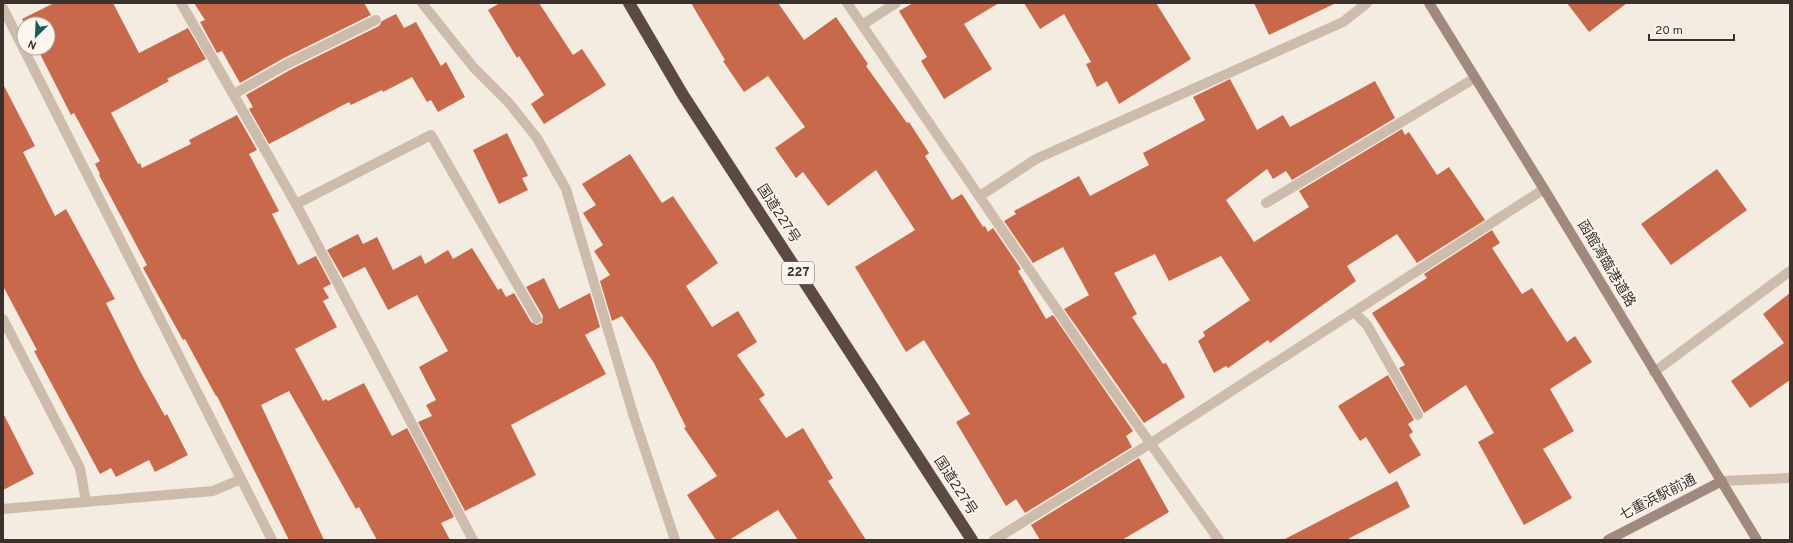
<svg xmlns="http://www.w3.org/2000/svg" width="1793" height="543" font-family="Overpass,'Noto Sans JP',sans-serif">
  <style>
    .building { fill: #c8694b }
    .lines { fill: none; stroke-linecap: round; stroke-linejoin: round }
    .lane { stroke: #cdbbac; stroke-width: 10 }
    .street { stroke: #cdbbac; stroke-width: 10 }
    .secondary { stroke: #a18a7d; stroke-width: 10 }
    .highway { stroke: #5c4a42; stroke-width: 12 }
    .labels { text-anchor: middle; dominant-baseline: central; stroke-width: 4; stroke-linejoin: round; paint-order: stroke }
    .shield { fill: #fbf5ee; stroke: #756b66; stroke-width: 1 }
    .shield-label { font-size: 13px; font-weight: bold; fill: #3b302b }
    .street-label { font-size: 14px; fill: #3b302b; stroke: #fbf5ee }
  </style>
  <rect width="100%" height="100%" fill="#f4ebe1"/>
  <path class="building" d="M 54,3 L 113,3 L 139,53 L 188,28 L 206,59 L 167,79 L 169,81 L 111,113 L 138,164 L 140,163 L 142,168 L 191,144 L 189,140 L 237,115 L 257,150 L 249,154 L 279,211 L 272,214 L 298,265 L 316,256 L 331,284 L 323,288 L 329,298 L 323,301 L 337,327 L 295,349 L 323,401 L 326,399 L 328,401 L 364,383 L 392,436 L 407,428 L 454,517 L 441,523 L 450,540 L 377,540 L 359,507 L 356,509 L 289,391 L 261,405 L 324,540 L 289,540 L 217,396 L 216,396 L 185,339 L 183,340 L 143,268 L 147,265 L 99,175 L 100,174 L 95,164 L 100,161 L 74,113 L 71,115 L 37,48 L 48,48 L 48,24 L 25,24 L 22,19 Z
    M 194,3 L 364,3 L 371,15 L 284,58 L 240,83 L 222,51 L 217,53 L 200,22 L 205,20 Z
    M 500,3 L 539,3 L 573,55 L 582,49 L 606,85 L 544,124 L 531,104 L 544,95 L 519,56 L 517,58 L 488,10 Z
    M 691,3 L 778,3 L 804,40 L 836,17 L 868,64 L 866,66 L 907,123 L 909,122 L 929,153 L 925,156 L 952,200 L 962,194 L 983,227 L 985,226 L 988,232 L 993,228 L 1021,269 L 1018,271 L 1046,319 L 1053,315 L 1133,431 L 1126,436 L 1132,447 L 1025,513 L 1016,499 L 1006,506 L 956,422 L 970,414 L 924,340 L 906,352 L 855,267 L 915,230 L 876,170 L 828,206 L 803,172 L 796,178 L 775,148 L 805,127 L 768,76 L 744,92 L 723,61 L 725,60 Z
    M 913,3 L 999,3 L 964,24 L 992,69 L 944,99 L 921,61 L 927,57 L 899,11 Z
    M 1024,3 L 1156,3 L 1191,59 L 1119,104 L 1107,81 L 1097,87 L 1086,64 L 1091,62 L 1064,14 L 1040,29 Z
    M 1254,3 L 1336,3 L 1269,35 Z
    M 1567,3 L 1627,3 L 1589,32 Z
    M 396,14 L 404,28 L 416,22 L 441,66 L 446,62 L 465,97 L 438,112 L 431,100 L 427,102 L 412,77 L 383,92 L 382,90 L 351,105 L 349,102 L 269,144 L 249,109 L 253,107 L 246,95 L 290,70 L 379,26 L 382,21 Z
    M 1230,79 L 1257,130 L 1283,115 L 1290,127 L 1375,81 L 1395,118 L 1292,180 L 1286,171 L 1273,179 L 1267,169 L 1226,200 L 1254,242 L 1309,207 L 1299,191 L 1402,129 L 1405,135 L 1409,132 L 1437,175 L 1449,167 L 1485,220 L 1417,263 L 1397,234 L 1347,266 L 1356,281 L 1270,343 L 1268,340 L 1228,368 L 1226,366 L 1214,373 L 1198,341 L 1205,336 L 1203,332 L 1250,300 L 1221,256 L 1169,281 L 1155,254 L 1114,273 L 1137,314 L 1132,317 L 1163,364 L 1166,363 L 1185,397 L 1144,423 L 1064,309 L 1089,295 L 1063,247 L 1033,263 L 1004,221 L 1016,214 L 1014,211 L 1079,176 L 1090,196 L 1149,165 L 1143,153 L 1205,120 L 1193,97 Z
    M 3,84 L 35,146 L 23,152 L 55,216 L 66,209 L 115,299 L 106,303 L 140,371 L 165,416 L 167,414 L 188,455 L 155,472 L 149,460 L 116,477 L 111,468 L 100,474 L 34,351 L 37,350 L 3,286 Z
    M 507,133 L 528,176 L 522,178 L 528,190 L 499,204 L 473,150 Z
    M 630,154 L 662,203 L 673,196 L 718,263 L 686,286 L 712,327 L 738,311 L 757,342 L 737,355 L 765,395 L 759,399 L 786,438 L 803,428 L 833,478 L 828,481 L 866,540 L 798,540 L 778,510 L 729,540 L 716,540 L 687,495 L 717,476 L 684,428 L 686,427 L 654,363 L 622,316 L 612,321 L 600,281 L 610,275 L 594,251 L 603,245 L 583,213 L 596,205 L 582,184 Z
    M 1717,169 L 1747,210 L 1671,265 L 1641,224 Z
    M 1492,230 L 1500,243 L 1492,248 L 1522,294 L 1532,288 L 1567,342 L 1575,336 L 1592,362 L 1550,389 L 1574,431 L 1543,449 L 1572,498 L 1524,525 L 1478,442 L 1494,433 L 1466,385 L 1424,413 L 1399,368 L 1405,365 L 1372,313 L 1427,278 L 1424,274 Z
    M 358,234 L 363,244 L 377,237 L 393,270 L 421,255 L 425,264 L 448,250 L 453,259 L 472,248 L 498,290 L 501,288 L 506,297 L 514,293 L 531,322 L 537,325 L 542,323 L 543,316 L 526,287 L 544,278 L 559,309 L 590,293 L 600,327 L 585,335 L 606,374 L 511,425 L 536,475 L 465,511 L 418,422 L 432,416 L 426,405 L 436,400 L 419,367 L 448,351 L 417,295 L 388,310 L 365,267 L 343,278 L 327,250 Z
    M 1790,293 L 1790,380 L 1750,408 L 1731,381 L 1784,343 L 1763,314 Z
    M 1388,375 L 1414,420 L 1408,424 L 1413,432 L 1409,435 L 1421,455 L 1389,474 L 1366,437 L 1360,441 L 1338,406 Z
    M 3,413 L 34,474 L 3,490 Z
    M 1139,458 L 1169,512 L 1122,540 L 1040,540 L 1031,525 Z
    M 1397,481 L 1410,507 L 1346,540 L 1283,540 Z"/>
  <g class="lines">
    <path class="lane" d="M 422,3 L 474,68 L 509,103 L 537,138 L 566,189 L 634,417 L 675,540
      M 862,25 L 896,3
      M 234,94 L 287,64 L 376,20
      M 296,204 L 431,135 L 537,319
      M 1354,312 L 1367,325 L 1418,415
      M 1654,372 L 1790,271
      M 1722,481 L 1790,478"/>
    <path class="street" d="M 181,3 L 296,204 L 473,540
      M 847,3 L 1094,364 L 1219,540
      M 3,8 L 272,540
      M 980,196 L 1036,159 L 1343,22 L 1367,3
      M 1266,203 L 1475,78
      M 3,319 L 80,468 L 86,502
      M 3,509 L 213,491 L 241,479
      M 994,540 L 1151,443 L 1544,189"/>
    <path class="secondary" d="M 1429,3 L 1544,189 L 1757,540
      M 1608,540 L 1722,481"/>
    <path class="highway" d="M 629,3 L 683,95 L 972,540"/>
  </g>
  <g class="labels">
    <rect class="shield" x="782" y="262" width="32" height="22" rx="3"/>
    <g class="shield-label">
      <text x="798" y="273">227</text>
    </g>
    <g class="street-label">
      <text transform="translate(778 214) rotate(57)">国道227号</text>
      <text transform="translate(1606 264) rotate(59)">函館湾臨港道路</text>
      <text transform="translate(955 486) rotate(57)">国道227号</text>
      <text transform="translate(1658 498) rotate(-27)">七重浜駅前通</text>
    </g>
  </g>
  <rect width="1793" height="543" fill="none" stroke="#3b302b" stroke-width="8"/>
  <g transform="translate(36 36) rotate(204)"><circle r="19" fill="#fbf5ee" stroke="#aea6a0"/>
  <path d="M0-3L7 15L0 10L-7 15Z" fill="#1f5a5e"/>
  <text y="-6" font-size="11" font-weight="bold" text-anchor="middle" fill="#3b302b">N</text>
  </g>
  <path d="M1649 34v6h85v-6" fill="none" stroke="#3b302b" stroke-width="2"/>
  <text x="1655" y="34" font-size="12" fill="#3b302b" stroke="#fbf5ee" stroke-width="3" paint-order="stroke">20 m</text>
</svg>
